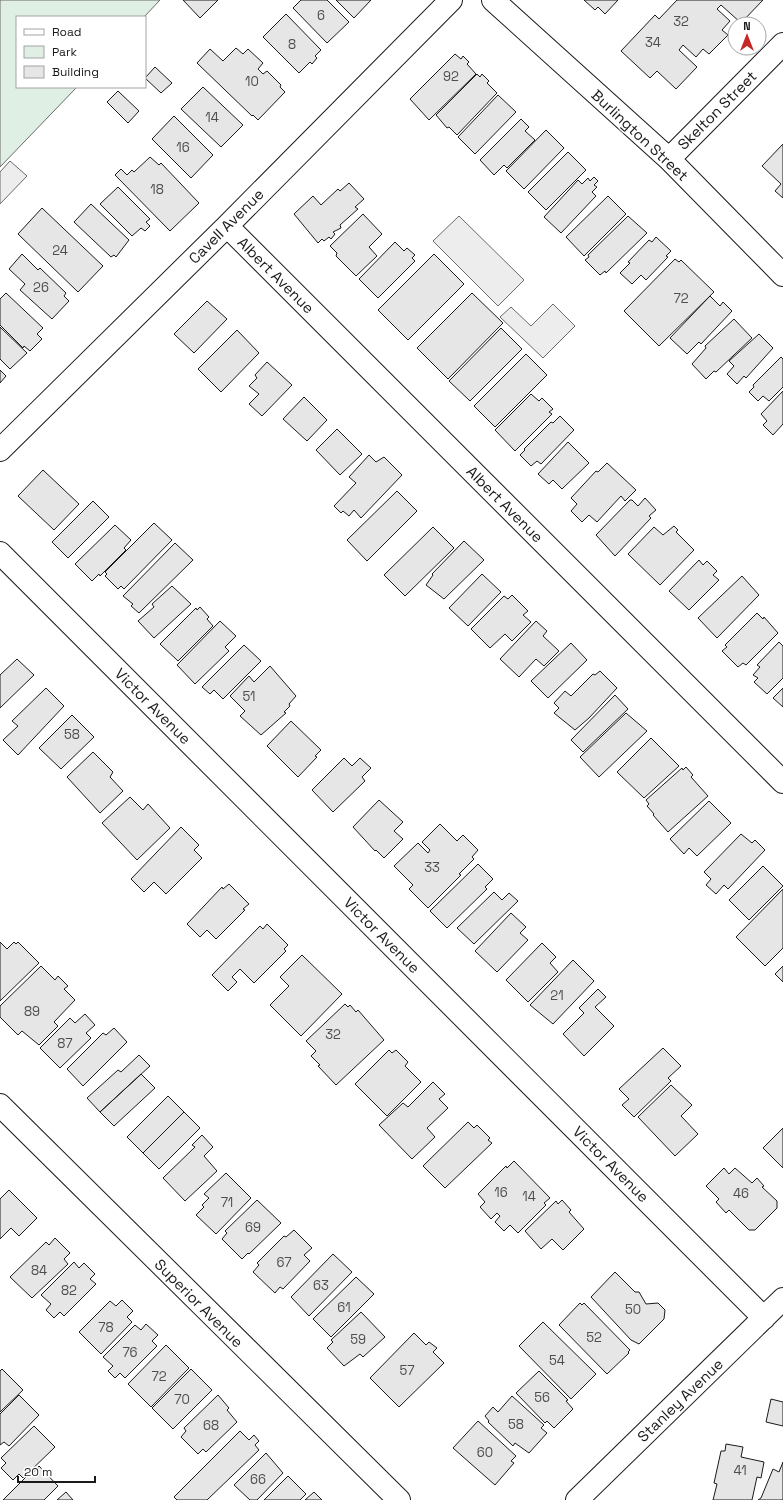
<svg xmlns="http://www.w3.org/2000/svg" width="783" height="1500" font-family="'Space Grotesk',sans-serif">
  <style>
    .green { fill: #e0efe3; stroke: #6a6a6a }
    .parking { fill: #ededed; stroke: #6a6a6a }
    .building { fill: #e6e6e6; stroke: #1a1a1a }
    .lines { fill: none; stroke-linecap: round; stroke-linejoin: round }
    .minor-casing { stroke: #1a1a1a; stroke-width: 24 }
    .minor { stroke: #fff; stroke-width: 22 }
    .labels { text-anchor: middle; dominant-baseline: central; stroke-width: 3; stroke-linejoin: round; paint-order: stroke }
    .number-label { font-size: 13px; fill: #4d4d4d }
    .street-label { font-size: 15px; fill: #1a1a1a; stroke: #fff }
  </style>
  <rect width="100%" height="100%" fill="#fff"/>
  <path class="green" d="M 0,0 L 160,0 L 144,17 L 17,17 L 17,87 L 77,87 L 0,167 Z"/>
  <path class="parking" d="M 10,161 L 27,176 L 0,204 L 0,172 Z
    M 459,216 L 524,280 L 498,306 L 433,241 Z
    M 553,304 L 575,326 L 543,358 L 500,317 L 511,307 L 531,326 Z"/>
  <path class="building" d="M 183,0 L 218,0 L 200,18 Z
    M 301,0 L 327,0 L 349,22 L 327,43 L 293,8 Z
    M 336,0 L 371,0 L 354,18 Z
    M 584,0 L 618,0 L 605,14 L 598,7 L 595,10 Z
    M 677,0 L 763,0 L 741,23 L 721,5 L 717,9 L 730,21 L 722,30 L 728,35 L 709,54 L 703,49 L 696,57 L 683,45 L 679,50 L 697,67 L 676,89 L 657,71 L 650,78 L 621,51 L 655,15 L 659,19 Z
    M 286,14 L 321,50 L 315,56 L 317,58 L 312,64 L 310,62 L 299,73 L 263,37 Z
    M 236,48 L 243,54 L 248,49 L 263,63 L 258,69 L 263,74 L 267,71 L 281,85 L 280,87 L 285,92 L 258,120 L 253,115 L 252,116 L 197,63 L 210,49 L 223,61 Z
    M 455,54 L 461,59 L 463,56 L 469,62 L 467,64 L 476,74 L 429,120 L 410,99 Z
    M 155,67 L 172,83 L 161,93 L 145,78 Z
    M 477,74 L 480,77 L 482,74 L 489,81 L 487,83 L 497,93 L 457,135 L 449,127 L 447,128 L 436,115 Z
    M 203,87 L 243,125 L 221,147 L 181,109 Z
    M 118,91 L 139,111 L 128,123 L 107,102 Z
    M 498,95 L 516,112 L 475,154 L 458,137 Z
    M 174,116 L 213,155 L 191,178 L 152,139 Z
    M 521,119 L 529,127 L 525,131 L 535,140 L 507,168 L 504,165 L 494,175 L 480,160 Z
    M 546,130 L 564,148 L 524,189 L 506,171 Z
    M 783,144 L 783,198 L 775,191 L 781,184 L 762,166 Z
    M 568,152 L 586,170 L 546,210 L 528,192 Z
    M 150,157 L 159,165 L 161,163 L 199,203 L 170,231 L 115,175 L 121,169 L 127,175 L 132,170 L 134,172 Z
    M 594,177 L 598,181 L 594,185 L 597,187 L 592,192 L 596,196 L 561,233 L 544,217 L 578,180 L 582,184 L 588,178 L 590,181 Z
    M 349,183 L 364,199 L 355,207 L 358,209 L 340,225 L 341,228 L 333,232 L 335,234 L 331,239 L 329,237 L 324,241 L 322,239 L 318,243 L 294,214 L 313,196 L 321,205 L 338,189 L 340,191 Z
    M 118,187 L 150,219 L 146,222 L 150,226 L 145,231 L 141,228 L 132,236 L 100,204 Z
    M 608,196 L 626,214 L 584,256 L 566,237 Z
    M 91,204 L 129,240 L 116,257 L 114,255 L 111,257 L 74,222 Z
    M 42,208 L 103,266 L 78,292 L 18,234 Z
    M 363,214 L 382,234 L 369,247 L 377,256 L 356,276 L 336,256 L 337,253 L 330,246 Z
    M 628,216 L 647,233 L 606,273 L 605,271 L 600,275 L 585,260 L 589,257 L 588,255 Z
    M 656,237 L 671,251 L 666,256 L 668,257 L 646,280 L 641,275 L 632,284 L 620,273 L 630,263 L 628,262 L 649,240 L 652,242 Z
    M 395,242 L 404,251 L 407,248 L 415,255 L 412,258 L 415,261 L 378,298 L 359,279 Z
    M 22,254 L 38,270 L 40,268 L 66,293 L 64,296 L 69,301 L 52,319 L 20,290 L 25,284 L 9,269 Z
    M 434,254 L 464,284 L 408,340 L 378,310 Z
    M 675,259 L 679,262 L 681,260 L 714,292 L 659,346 L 624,311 Z
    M 6,293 L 43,328 L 37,334 L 42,339 L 30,351 L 24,346 L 23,348 L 0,325 L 0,299 Z
    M 472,293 L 503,323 L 448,379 L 417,348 Z
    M 710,296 L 720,306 L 723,302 L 732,311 L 701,344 L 699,342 L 687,354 L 670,338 Z
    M 207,301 L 227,319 L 194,353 L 174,334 Z
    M 734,319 L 752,338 L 716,372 L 714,371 L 706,379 L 692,364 L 706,348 L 705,346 Z
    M 0,327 L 27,353 L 10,369 L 0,359 Z
    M 501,328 L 522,349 L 470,401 L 449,381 Z
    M 237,330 L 259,353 L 221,392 L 198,369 Z
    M 759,334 L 773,348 L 746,378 L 744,376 L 737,384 L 727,374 L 734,366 L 729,361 Z
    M 526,354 L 547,375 L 495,427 L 474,406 Z
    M 781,357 L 783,359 L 783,387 L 769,401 L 763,396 L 758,401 L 749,392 L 754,387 L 753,385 Z
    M 267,362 L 292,385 L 262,416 L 249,404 L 259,394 L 249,386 L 257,378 L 255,375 Z
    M 0,370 L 6,376 L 0,383 Z
    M 783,391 L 783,424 L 773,435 L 763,425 L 767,421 L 761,414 Z
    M 531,394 L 539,401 L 542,398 L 553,409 L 549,412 L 552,414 L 515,451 L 495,430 Z
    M 304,397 L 327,420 L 307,441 L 283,419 Z
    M 560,416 L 574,430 L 541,464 L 537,461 L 531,466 L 520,455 L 525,450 L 524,449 L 551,422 L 553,423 Z
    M 337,429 L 362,454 L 340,475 L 316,450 Z
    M 568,442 L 589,463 L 562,489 L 553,480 L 549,484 L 538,474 Z
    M 369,455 L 376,462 L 384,457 L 402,475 L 361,518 L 354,510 L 349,516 L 343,511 L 341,513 L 334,506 L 356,483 L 349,477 Z
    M 607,463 L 636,490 L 625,501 L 621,496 L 597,522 L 589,515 L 582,522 L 571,511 L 577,504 L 571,498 L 596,471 L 598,472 Z
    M 43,470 L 79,504 L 54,530 L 18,496 Z
    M 397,491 L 417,511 L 367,561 L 347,540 Z
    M 645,498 L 656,510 L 649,516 L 651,518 L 615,556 L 596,535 L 630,500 L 632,500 L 638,506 Z
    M 93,501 L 109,517 L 68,558 L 52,542 Z
    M 154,523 L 172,540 L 124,589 L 121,586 L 118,589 L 105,576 L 107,574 L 105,572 Z
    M 115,525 L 131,540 L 124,548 L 126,550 L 100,576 L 99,574 L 92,581 L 75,564 Z
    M 674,526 L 678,530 L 676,532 L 694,550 L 660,585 L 628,554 L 654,527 L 663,535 Z
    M 433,527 L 454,548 L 405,596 L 384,575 Z
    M 464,541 L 484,560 L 444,599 L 426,585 L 433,575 L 432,574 Z
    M 175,543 L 193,560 L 139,613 L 131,606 L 133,604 L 123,596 Z
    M 699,560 L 703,565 L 707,561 L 717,571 L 713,575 L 719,580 L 689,610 L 669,591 Z
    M 482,574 L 501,592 L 468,626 L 449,608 Z
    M 742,576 L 759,595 L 717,638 L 698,618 Z
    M 172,586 L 191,604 L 154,638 L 138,621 L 154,607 L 152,604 Z
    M 512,595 L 528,611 L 523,615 L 531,622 L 512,641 L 505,634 L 490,648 L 471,629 L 504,596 L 508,599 Z
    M 200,607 L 209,617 L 207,619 L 213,626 L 178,661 L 160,644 L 196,608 L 197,610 Z
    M 757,613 L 763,619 L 764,617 L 778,633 L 746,665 L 743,663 L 738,667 L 722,651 L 727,647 L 725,645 Z
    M 220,621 L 236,636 L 225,647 L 229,651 L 195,684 L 177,665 Z
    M 536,621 L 547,631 L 543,636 L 559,651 L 544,666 L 536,659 L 519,677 L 500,659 Z
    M 779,642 L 783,646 L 783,678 L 767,694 L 754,682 L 758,678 L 753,675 L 760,667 L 757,665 Z
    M 571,643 L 587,660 L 548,698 L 531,681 Z
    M 244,645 L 261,661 L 223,699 L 214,690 L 210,694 L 202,687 Z
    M 17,659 L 34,675 L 0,708 L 0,675 Z
    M 270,666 L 296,696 L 289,704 L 290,706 L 284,712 L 286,713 L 261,735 L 240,716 L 245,711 L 230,696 L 249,676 L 254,682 Z
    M 600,671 L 617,688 L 589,718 L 575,730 L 554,713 L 559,708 L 554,703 L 565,691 L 571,696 L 593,674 L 595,675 Z
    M 46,688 L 64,706 L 18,755 L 3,740 L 18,726 L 12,721 Z
    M 783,688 L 783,707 L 773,698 Z
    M 615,695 L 628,709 L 583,752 L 571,740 Z
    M 626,713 L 647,731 L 599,777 L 580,757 Z
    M 72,715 L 94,737 L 61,769 L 39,748 Z
    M 291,721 L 321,750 L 315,756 L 317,757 L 298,777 L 267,746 Z
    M 651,738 L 679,766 L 644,798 L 617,772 Z
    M 93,752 L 113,772 L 110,777 L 123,791 L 100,813 L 67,777 Z
    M 344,758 L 352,766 L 360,758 L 371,768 L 362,777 L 365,781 L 333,812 L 312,790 Z
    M 686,767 L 693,775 L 691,777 L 708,796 L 668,832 L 653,815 L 654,814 L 647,806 L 649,804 L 646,800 L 682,768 L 683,770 Z
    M 130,797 L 143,810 L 148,804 L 170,828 L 137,860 L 102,823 Z
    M 379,800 L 403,822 L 394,831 L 403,839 L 384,858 L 376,850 L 375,851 L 353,827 Z
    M 709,801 L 731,823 L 697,856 L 689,848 L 684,854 L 670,839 Z
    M 440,824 L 457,841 L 463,835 L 478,850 L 472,857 L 474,859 L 459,874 L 461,875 L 428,908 L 409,889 L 413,885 L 394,866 L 418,843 L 428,853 L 430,850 L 422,842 Z
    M 181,827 L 199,845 L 194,850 L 202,858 L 166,894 L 154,882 L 144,892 L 131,879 Z
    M 741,834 L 752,843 L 755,840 L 765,850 L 728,889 L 724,885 L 716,894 L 706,885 L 711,879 L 704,872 Z
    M 478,864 L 493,879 L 485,887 L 487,889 L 447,928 L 430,911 Z
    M 763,866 L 783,886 L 749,920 L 729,900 Z
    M 229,884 L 249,904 L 243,909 L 245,910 L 216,939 L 207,930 L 200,937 L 187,924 L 222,887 L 223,889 Z
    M 783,889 L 783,948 L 765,966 L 736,937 Z
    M 494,892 L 502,900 L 509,893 L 518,901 L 474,944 L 457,928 Z
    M 511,913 L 526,927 L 520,933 L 528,940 L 497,972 L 475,951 Z
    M 267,924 L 288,945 L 284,949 L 286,951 L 254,983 L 240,969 L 232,977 L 237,982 L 228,991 L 212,975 L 260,926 L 263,929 Z
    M 0,942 L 7,949 L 14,942 L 16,944 L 18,942 L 39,963 L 0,1001 Z
    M 542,943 L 556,957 L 550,963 L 558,972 L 528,1002 L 506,980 Z
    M 302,955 L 342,994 L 301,1036 L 270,1005 L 289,986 L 280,977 Z
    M 573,960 L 594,981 L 553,1024 L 530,1005 Z
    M 41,966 L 55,980 L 58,976 L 68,986 L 64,989 L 75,1000 L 54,1022 L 58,1026 L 39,1045 L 22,1031 L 18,1035 L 0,1017 L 0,1006 Z
    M 783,966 L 783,982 L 775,974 Z
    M 598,989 L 606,997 L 595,1007 L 614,1026 L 584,1056 L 563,1034 L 584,1013 L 579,1008 Z
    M 345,1004 L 348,1007 L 350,1005 L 356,1012 L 358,1010 L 384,1040 L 336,1085 L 318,1066 L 320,1065 L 311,1056 L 316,1051 L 306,1041 Z
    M 85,1014 L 95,1025 L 86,1033 L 91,1038 L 60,1068 L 40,1048 L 70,1018 L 75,1023 Z
    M 114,1028 L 127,1042 L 83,1086 L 67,1069 L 103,1033 L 106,1035 Z
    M 663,1048 L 681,1066 L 668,1078 L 671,1081 L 634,1117 L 622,1105 L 629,1099 L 619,1089 Z
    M 389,1050 L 392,1053 L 396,1050 L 408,1062 L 405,1066 L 421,1082 L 387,1116 L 355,1084 Z
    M 139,1055 L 150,1066 L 100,1112 L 87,1098 L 118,1070 L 121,1072 Z
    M 141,1074 L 155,1088 L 114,1126 L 100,1112 Z
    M 433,1082 L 445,1094 L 439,1099 L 448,1108 L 427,1128 L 435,1137 L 412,1159 L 379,1125 L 403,1103 L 408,1107 Z
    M 671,1085 L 692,1105 L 681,1116 L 698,1134 L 675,1156 L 638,1117 Z
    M 168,1096 L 184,1112 L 143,1153 L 127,1137 Z
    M 184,1112 L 200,1128 L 159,1169 L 143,1153 Z
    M 468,1122 L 474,1128 L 477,1125 L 490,1138 L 488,1140 L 492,1143 L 445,1188 L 423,1166 Z
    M 783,1128 L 783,1168 L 763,1148 Z
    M 202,1135 L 213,1147 L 204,1156 L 217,1171 L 185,1201 L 163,1178 L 195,1147 L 192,1145 Z
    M 514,1161 L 550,1198 L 544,1203 L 546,1205 L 518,1233 L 510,1225 L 504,1231 L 495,1222 L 500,1216 L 497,1213 L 491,1219 L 480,1207 L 485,1202 L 478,1194 L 506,1166 L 507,1168 Z
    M 724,1168 L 729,1174 L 735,1168 L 752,1183 L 757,1178 L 764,1186 L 762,1187 L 777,1201 L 777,1208 L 755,1230 L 749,1230 L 729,1210 L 726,1213 L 716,1202 L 719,1199 L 706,1186 Z
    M 226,1173 L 251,1198 L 216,1234 L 196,1215 L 204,1207 L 202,1205 L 209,1198 L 204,1194 Z
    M 9,1190 L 37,1218 L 19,1236 L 11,1228 L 0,1239 L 0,1199 Z
    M 257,1200 L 281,1223 L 249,1254 L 248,1253 L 242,1259 L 222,1239 L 227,1233 L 225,1231 Z
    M 562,1200 L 571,1210 L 569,1212 L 584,1229 L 563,1250 L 552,1239 L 541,1249 L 525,1231 L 556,1201 L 558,1204 Z
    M 294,1230 L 312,1248 L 304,1255 L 310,1261 L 283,1289 L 280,1287 L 275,1293 L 253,1272 L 259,1265 L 257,1263 L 284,1236 L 286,1237 Z
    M 55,1238 L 70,1253 L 64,1259 L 68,1264 L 32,1298 L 10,1277 L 46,1242 L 49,1245 Z
    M 333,1254 L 352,1272 L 309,1316 L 291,1297 Z
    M 74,1262 L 79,1268 L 84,1263 L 95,1274 L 90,1279 L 96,1284 L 64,1316 L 60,1312 L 54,1318 L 46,1310 L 51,1304 L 41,1295 Z
    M 615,1272 L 635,1292 L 639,1292 L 646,1304 L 658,1303 L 665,1310 L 664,1319 L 639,1344 L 631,1340 L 591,1297 Z
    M 356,1277 L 374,1294 L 331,1337 L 313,1319 Z
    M 122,1300 L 133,1311 L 127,1317 L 132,1322 L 101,1354 L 79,1332 L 110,1301 L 116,1306 Z
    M 580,1303 L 582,1305 L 584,1303 L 630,1350 L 628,1352 L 629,1353 L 607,1374 L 559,1325 Z
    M 361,1312 L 385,1337 L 363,1357 L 360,1354 L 344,1366 L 327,1348 L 333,1342 L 331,1340 Z
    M 543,1322 L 596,1374 L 571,1399 L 519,1346 Z
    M 146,1324 L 158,1335 L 152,1341 L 157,1346 L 125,1378 L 120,1373 L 115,1378 L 108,1371 L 113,1366 L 103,1357 L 135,1325 L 141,1330 Z
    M 414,1333 L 426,1345 L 429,1342 L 437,1348 L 433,1352 L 444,1363 L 399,1407 L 370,1378 Z
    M 166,1345 L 189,1368 L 151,1407 L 128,1384 Z
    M 2,1369 L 23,1390 L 0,1412 L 0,1371 Z
    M 191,1369 L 212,1390 L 173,1429 L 152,1408 Z
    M 539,1371 L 568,1400 L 566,1401 L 573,1409 L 554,1428 L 547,1421 L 545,1423 L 516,1393 Z
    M 19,1395 L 39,1415 L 9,1446 L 4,1442 L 0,1445 L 0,1414 Z
    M 218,1395 L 229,1408 L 227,1410 L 237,1422 L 206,1452 L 203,1449 L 198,1454 L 181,1437 L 186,1431 L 184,1428 Z
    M 512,1396 L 544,1425 L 541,1428 L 547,1433 L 529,1453 L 515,1443 L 513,1446 L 488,1422 L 489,1421 L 485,1416 L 493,1407 L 498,1412 Z
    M 771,1399 L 783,1402 L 783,1426 L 766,1422 Z
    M 478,1421 L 516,1456 L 511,1461 L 514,1463 L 495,1485 L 453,1448 Z
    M 34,1426 L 55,1447 L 23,1478 L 19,1474 L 13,1480 L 1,1468 L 6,1463 L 1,1458 Z
    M 240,1431 L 249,1440 L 254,1435 L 259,1441 L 255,1445 L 259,1450 L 207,1500 L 177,1500 L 174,1497 Z
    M 726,1444 L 743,1447 L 741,1457 L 764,1462 L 761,1478 L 757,1477 L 752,1500 L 713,1500 L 717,1484 L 714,1483 L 721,1451 L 725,1451 Z
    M 266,1453 L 283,1473 L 257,1500 L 250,1500 L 234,1485 Z
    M 783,1462 L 783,1500 L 758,1500 L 761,1498 L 773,1469 L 779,1472 Z
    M 39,1466 L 58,1486 L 44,1500 L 3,1500 L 29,1474 L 31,1475 Z
    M 288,1476 L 306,1494 L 300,1500 L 264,1500 Z
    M 66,1492 L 73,1500 L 57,1500 Z
    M 314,1492 L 322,1500 L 305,1500 Z"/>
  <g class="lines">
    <defs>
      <path id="minor" d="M 493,0 L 669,159 L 783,275
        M 669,159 L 783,44
        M 227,226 L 783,782
        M 0,450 L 227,226 L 451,0
        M 0,553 L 764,1318
        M 0,1105 L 399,1500
        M 577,1500 L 783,1299"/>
    </defs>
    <use href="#minor" class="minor-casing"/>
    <use href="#minor" class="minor"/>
  </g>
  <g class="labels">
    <g class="number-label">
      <text x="321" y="15">6</text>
      <text x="681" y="21">32</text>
      <text x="653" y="42">34</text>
      <text x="292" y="44">8</text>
      <text x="451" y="76">92</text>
      <text x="252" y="81">10</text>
      <text x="212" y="117">14</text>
      <text x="183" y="147">16</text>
      <text x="157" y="189">18</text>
      <text x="60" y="250">24</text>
      <text x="41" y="287">26</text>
      <text x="681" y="298">72</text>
      <text x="249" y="696">51</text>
      <text x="72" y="734">58</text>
      <text x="432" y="867">33</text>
      <text x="557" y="995">21</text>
      <text x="32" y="1011">89</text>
      <text x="333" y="1034">32</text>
      <text x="65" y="1043">87</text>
      <text x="501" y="1192">16</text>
      <text x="741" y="1193">46</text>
      <text x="529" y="1196">14</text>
      <text x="227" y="1202">71</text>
      <text x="253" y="1227">69</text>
      <text x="284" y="1262">67</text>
      <text x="39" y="1270">84</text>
      <text x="321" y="1285">63</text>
      <text x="69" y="1290">82</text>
      <text x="344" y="1307">61</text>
      <text x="633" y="1309">50</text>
      <text x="106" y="1327">78</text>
      <text x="594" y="1337">52</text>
      <text x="358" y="1339">59</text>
      <text x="130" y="1352">76</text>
      <text x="557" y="1360">54</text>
      <text x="407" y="1370">57</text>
      <text x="159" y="1376">72</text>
      <text x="542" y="1397">56</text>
      <text x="182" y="1399">70</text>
      <text x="516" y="1424">58</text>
      <text x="211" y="1425">68</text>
      <text x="485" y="1452">60</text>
      <text x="740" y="1470">41</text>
      <text x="258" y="1479">66</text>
    </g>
    <g class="street-label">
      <text transform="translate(717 110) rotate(-45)">Skelton Street</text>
      <text transform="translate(640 135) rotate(43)">Burlington Street</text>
      <text transform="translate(226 226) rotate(-45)">Cavell Avenue</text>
      <text transform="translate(276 275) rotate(45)">Albert Avenue</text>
      <text transform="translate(505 504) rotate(45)">Albert Avenue</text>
      <text transform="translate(153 706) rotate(45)">Victor Avenue</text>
      <text transform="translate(382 935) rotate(45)">Victor Avenue</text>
      <text transform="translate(611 1164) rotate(45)">Victor Avenue</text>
      <text transform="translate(199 1303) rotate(45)">Superior Avenue</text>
      <text transform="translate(680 1400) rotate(-44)">Stanley Avenue</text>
    </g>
  </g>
  <rect x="16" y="16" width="130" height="72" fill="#ffffff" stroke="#a3a3a3"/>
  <rect x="24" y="29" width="20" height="6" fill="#ffffff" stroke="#a3a3a3"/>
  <text x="52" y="36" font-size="12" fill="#1a1a1a">Road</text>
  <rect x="24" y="46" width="20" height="12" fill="#e0efe3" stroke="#a3a3a3"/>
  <text x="52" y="56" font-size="12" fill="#1a1a1a">Park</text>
  <rect x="24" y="66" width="20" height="12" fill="#e6e6e6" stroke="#a3a3a3"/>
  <text x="52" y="76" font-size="12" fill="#1a1a1a">Building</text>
  <g transform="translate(747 36)"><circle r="19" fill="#ffffff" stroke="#a3a3a3"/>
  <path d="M0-3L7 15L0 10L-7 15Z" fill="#c62828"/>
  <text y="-6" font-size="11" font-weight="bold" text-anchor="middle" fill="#1a1a1a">N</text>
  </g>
  <path d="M18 1476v6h77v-6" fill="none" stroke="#1a1a1a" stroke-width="2"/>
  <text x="24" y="1476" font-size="12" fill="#1a1a1a" stroke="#ffffff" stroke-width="3" paint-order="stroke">20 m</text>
</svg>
